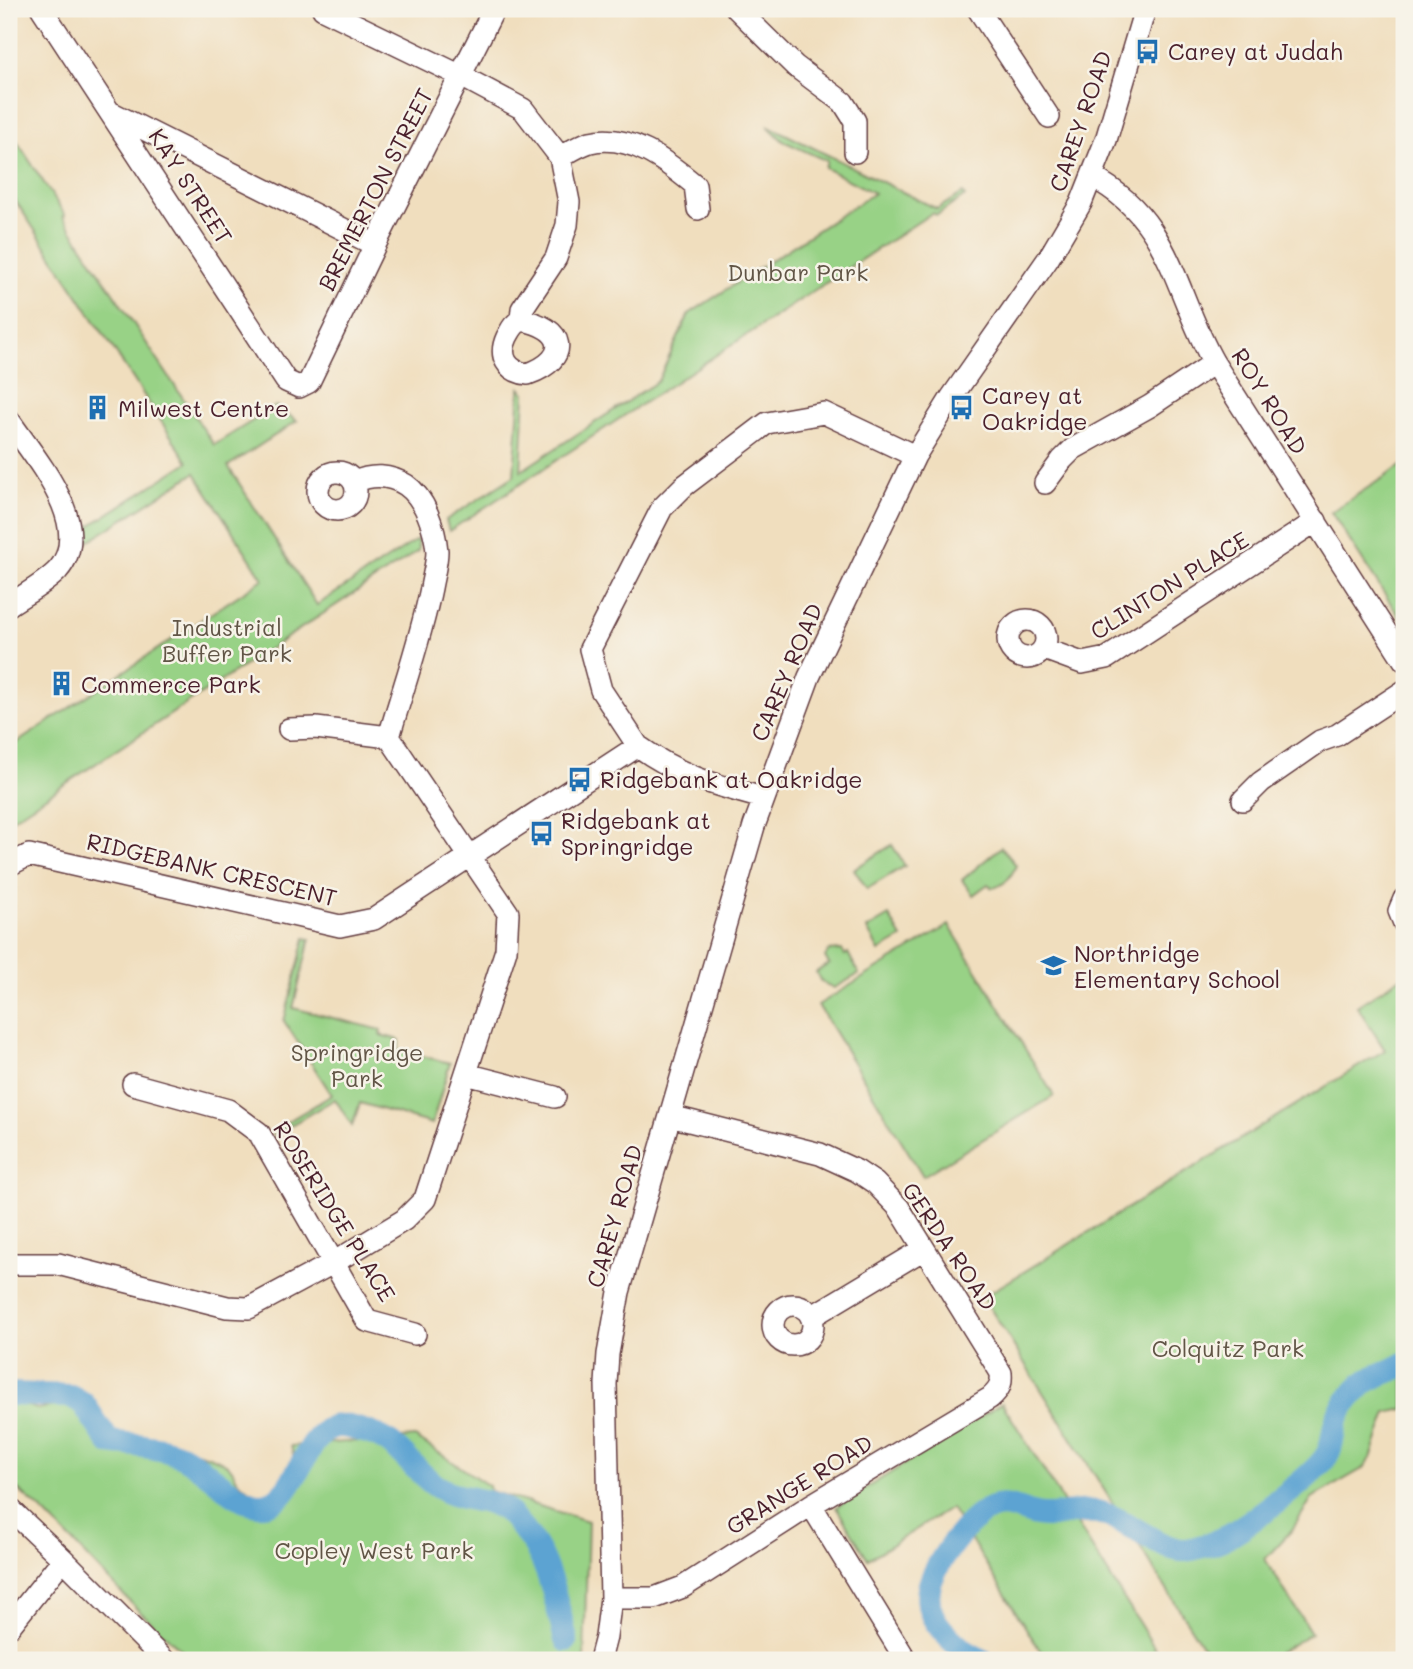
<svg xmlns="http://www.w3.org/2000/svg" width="1413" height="1669" font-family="Mali,sans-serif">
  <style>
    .green { fill: #98d286; stroke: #717858; stroke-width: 2 }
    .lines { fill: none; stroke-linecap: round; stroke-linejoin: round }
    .river { stroke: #5ba3d2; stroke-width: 24 }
    .minor-casing { stroke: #633c41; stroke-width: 24 }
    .minor { stroke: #fff; stroke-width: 21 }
    .labels { text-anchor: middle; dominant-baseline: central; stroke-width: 5; stroke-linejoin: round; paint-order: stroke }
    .poi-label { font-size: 23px; fill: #4a1f2b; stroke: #f7f3e8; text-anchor: start }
    .street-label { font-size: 23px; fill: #4a1f2b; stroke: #f7f3e8 }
    .park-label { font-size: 23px; fill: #615546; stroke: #f7f3e8 }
  </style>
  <rect width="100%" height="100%" fill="#f7f3e8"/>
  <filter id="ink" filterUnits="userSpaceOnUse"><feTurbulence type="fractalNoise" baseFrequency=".0143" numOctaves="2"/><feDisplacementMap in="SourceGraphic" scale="14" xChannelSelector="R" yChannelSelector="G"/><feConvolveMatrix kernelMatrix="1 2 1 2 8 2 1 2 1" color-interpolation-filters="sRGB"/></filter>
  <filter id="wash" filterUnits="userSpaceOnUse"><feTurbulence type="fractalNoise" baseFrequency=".00686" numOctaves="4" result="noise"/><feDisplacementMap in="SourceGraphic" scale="28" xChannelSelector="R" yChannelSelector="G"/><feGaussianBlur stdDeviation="1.57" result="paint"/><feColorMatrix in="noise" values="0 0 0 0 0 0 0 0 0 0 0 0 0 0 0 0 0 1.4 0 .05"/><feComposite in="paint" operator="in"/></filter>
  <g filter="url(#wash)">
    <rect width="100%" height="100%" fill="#f0debe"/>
    <path class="green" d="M 767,125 L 937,209 L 963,193 L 965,196 L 937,215 L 932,213 L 449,531 L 446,520 L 514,476 L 520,388 L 525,393 L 521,471 L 658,381 L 689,314 L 874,193 L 825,168 L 827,161 L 783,141 Z
      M 9,129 L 65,215 L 63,217 L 214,445 L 276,406 L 297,421 L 228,466 L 317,605 L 418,539 L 418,551 L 9,821 L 9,748 L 263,579 L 195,473 L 86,543 L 85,529 L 188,462 L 9,191 Z
      M 1404,464 L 1404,624 L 1331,512 Z
      M 892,845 L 905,866 L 867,889 L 854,869 Z
      M 1001,847 L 1016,865 C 1012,876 1004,886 992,888 L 988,884 L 973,895 L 962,880 Z
      M 889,916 L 902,938 L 879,951 L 867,929 Z
      M 949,925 L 1054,1096 L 923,1176 L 818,1005 Z
      M 305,938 L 310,939 L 293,1008 L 381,1030 L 380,1035 L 400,1040 L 398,1050 L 450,1063 L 432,1124 L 360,1103 L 352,1126 L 335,1099 L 274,1135 L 272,1131 L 332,1095 L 284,1021 Z
      M 842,950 L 845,955 L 848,953 L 859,974 L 834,988 L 821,982 L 816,972 L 829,964 L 825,957 L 829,951 Z
      M 1404,975 L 1404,1409 L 1387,1413 L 1371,1458 L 1364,1468 L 1312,1498 L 1292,1530 L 1265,1559 L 1311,1633 L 1267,1660 L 1211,1660 L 983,1297 L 1385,1050 L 1357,1006 Z
      M 9,1400 L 37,1409 L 74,1403 C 107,1419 83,1459 141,1441 C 164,1445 212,1452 230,1467 C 234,1471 235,1477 238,1481 C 246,1488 261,1499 272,1496 C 281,1494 291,1475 296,1467 L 291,1446 L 415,1437 L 489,1486 L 490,1491 L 588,1521 L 584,1660 L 192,1660 L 137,1609 L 47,1515 L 9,1482 Z
      M 1002,1403 L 1162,1660 L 1046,1660 L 951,1508 L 868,1559 L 836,1507 Z"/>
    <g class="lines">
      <path class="river" d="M 9,1394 L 71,1396 L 83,1403 L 109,1442 C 133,1445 160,1446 182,1456 C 203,1466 237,1503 258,1504 C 296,1507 299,1443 332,1427 C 340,1424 350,1427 357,1429 C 368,1432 378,1435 387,1441 C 406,1454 418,1475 438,1487 C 458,1500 479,1498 499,1506 C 509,1510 521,1528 528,1536 C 549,1560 558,1610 566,1640
        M 982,1660 C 964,1652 957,1646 944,1632 C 915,1601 931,1573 953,1543 C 963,1530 976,1514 992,1508 C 1010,1501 1026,1516 1044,1516 C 1062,1517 1078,1509 1097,1512 C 1124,1517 1161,1551 1184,1550 C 1192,1550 1217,1542 1224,1538 C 1247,1526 1315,1475 1327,1455 C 1334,1443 1332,1431 1337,1419 C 1341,1407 1353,1394 1362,1385 C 1370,1376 1392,1372 1404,1364"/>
    </g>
  </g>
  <g filter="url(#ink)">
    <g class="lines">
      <defs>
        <path id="minor" d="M 42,9 L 286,381 L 299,387 L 309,382 L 375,245 L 494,9
          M 323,9 L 461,76 L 523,109 L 560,157 L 569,202 L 567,225 L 556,258 L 522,309 L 521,320
          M 737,9 L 795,66 L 843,102 L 855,121 L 855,152
          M 978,9 L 1049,117
          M 114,114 L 375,245
          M 560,157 C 569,152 580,145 590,142 C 630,133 666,161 695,185 L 698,209
          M 1092,177 C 1172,219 1174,293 1214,363 L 1404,660
          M 521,320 C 565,327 572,358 528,374 C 507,372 498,356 507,337 C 511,330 513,324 521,320 Z
          M 9,420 C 33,456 96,526 58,570 C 45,584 25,594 9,605
          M318 491a19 19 0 1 1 38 0a19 19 0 1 1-38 0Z
          M 355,482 C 372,474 390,475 406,485 C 425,498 435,529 437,551 C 437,563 433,576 431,588 C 421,638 403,688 389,737
          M 1045,483 L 1062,460 L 1073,449 L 1150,406 L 1214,363
          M1008 639a19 19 0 1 1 38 0a19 19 0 1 1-38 0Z
          M 1044,649 L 1082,663 L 1107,658 L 1316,521
          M 289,729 L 316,728 L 389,737
          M 638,746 L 601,690 L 590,649 L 662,508 L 684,486 L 767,423 L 824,413 L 915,456
          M 1243,800 L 1261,782 L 1320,741 L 1337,735 L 1404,691
          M 9,865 L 29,855 L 340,926 L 374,919 L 638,746 C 679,776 715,785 763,798
          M 1404,899 L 1399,911 L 1404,923
          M 466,1074 L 555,1097
          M 133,1084 L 228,1110 L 259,1133 L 367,1321 L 415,1334
          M 9,1264 L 58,1264 L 227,1307 L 249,1308 L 333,1263 L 404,1220 L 425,1199 L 506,950 L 508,913 L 389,737
          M773 1325a20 20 0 1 1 40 0a20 20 0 1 1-40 0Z
          M 811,1317 L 924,1249
          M 811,1505 L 906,1660
          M 9,1508 L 63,1559 L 164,1660
          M 611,1598 L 654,1598 L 683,1587 L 811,1505 L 990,1398 C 999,1390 1002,1385 1001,1373 L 899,1208 L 875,1183 L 857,1171 L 820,1154 L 670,1116
          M 9,1627 L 63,1559
          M 600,1660 L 606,1637 L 611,1598 L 606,1384 L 608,1354 L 619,1292 L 754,826 L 809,677 L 915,456 L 951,398 L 1048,259 L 1081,203 L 1106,140 L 1145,9"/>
      </defs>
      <use href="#minor" class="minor-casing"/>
      <use href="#minor" class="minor"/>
    </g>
  </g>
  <defs>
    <symbol id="bus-bare" viewBox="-9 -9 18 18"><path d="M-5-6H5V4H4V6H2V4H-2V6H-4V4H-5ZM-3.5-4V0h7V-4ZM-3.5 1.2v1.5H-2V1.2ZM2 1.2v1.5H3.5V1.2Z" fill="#1f6fb2" stroke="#f7f3e8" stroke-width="2.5" paint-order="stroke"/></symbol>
    <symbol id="building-bare" viewBox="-9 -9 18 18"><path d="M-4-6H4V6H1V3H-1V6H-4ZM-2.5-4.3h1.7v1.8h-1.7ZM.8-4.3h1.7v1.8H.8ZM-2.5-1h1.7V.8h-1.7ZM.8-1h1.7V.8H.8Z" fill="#1f6fb2" stroke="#f7f3e8" stroke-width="2.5" paint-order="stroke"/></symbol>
    <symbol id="school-bare" viewBox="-9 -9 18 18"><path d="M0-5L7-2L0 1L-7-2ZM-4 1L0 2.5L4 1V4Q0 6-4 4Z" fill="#1f6fb2" stroke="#f7f3e8" stroke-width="2.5" paint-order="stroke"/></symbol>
  </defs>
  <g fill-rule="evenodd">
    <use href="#bus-bare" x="1130" y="34" width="35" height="35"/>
    <use href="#building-bare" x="80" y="390" width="35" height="35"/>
    <use href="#bus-bare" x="944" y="390" width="35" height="35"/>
    <use href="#building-bare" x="44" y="666" width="35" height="35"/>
    <use href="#bus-bare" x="562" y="762" width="35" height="35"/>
    <use href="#bus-bare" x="524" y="816" width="35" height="35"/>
    <use href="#school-bare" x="1036" y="948" width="35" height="35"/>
  </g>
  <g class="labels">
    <g class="poi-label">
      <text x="1168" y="51">Carey at Judah</text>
      <text x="982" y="395">Carey at<tspan x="982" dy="26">Oakridge</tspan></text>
      <text x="118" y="408">Milwest Centre</text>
      <text x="81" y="684">Commerce Park</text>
      <text x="600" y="779">Ridgebank at Oakridge</text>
      <text x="561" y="820">Ridgebank at<tspan x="561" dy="26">Springridge</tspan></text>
      <text x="1074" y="953">Northridge<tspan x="1074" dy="26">Elementary School</tspan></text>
    </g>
    <g class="street-label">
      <text transform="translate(1080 121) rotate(-71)">CAREY ROAD</text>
      <text transform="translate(191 186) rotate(57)">KAY STREET</text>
      <text transform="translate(375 189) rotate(-63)">BREMERTON STREET</text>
      <text transform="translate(1270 401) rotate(58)">ROY ROAD</text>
      <text transform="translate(1169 585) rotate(-32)">CLINTON PLACE</text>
      <text transform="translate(786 672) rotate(-67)">CAREY ROAD</text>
      <text transform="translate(212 869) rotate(13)">RIDGEBANK CRESCENT</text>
      <text transform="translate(335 1211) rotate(58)">ROSERIDGE PLACE</text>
      <text transform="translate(614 1216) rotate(-74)">CAREY ROAD</text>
      <text transform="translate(950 1246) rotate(56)">GERDA ROAD</text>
      <text transform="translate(799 1484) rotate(-32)">GRANGE ROAD</text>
    </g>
    <g class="park-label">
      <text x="798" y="272">Dunbar Park</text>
      <text x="227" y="627">Industrial<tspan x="227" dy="26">Buffer Park</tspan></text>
      <text x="357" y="1052">Springridge<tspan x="357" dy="26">Park</tspan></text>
      <text x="1228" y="1348">Colquitz Park</text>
      <text x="374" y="1550">Copley West Park</text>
    </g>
  </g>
  <rect width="1413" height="1669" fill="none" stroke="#f7f3e8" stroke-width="35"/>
</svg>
